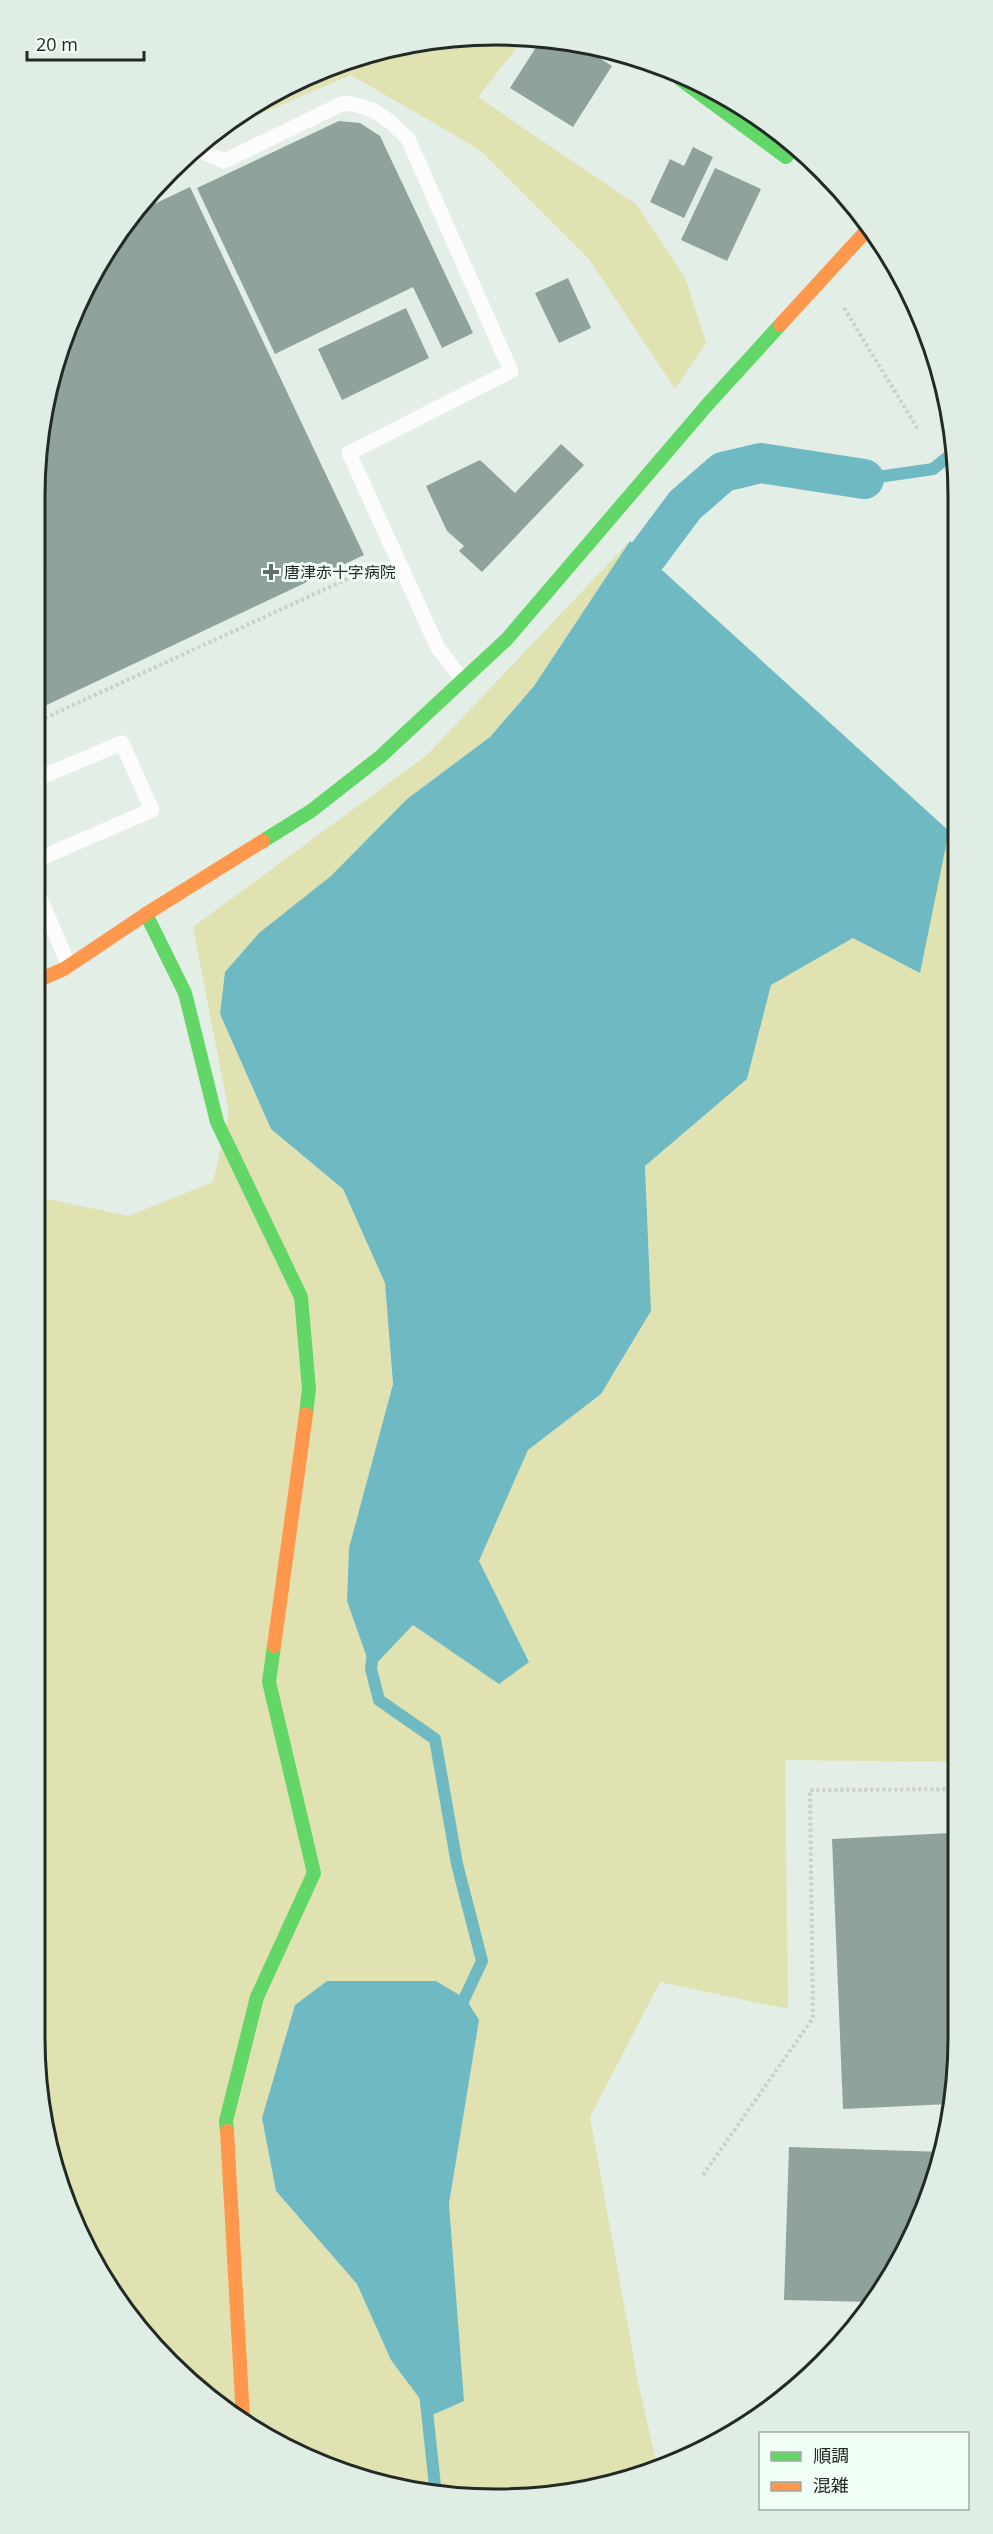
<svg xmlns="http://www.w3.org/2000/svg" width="993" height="2534" font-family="'Open Sans','Noto Sans JP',sans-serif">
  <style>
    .green { fill: #e1e2b2; fill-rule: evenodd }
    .water { fill: #6eb9c2 }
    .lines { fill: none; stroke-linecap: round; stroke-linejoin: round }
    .stream { stroke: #6eb9c2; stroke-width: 12 }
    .canal { stroke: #6eb9c2; stroke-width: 40 }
    .building { fill: #8fa29c }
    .path { stroke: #cbcfcd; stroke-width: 4; stroke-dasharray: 3 3; stroke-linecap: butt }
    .lane { stroke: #fbfcfb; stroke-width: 15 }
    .fast { stroke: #63d668; stroke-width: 14 }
    .slow { stroke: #ff974d; stroke-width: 14 }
    .poi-dot { fill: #656f69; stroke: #f0fef5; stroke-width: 2 }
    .labels { text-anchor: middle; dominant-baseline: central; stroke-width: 6; stroke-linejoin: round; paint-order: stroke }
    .poi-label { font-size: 16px; fill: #222a25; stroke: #f0fef5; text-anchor: start }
    .rim { fill: none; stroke: #222a25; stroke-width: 3 }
  </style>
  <rect width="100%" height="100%" fill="#e2eee6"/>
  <path class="green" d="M 526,36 L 478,97 L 637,205 L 686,280 L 706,343 L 675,389 L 589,259 L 480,150 L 351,75 L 214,134 L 266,96 L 348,59 L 437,38 Z
    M 630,541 L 534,686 L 490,737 L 407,799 L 331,877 L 259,933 L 225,972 L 220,1014 L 271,1129 L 343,1189 L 385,1283 L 393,1384 L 349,1548 L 347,1601 L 371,1668 L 413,1625 L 529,1661 L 479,1561 L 528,1450 L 601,1394 L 651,1311 L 645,1166 L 747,1079 L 771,985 L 853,938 L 920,972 L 955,795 L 958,1762 L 785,1760 L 788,2009 L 660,1982 L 590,2117 L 639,2387 L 658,2469 L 587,2491 L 436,2495 L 348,2475 L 266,2438 L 149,2342 L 96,2268 L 59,2186 L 35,2037 L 34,1196 L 128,1216 L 213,1182 L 229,1113 L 193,927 L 427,755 ZM 296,2005 L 479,2020 L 449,2204 L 463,2401 L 391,2360 L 357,2284 L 276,2191 L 262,2118 Z"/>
  <path class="water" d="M 630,541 L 949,831 L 920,973 L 853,938 L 771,985 L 747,1079 L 645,1166 L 651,1311 L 601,1394 L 528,1450 L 479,1561 L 529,1662 L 499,1684 L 413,1625 L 371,1669 L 347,1601 L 349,1548 L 393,1384 L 385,1283 L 343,1189 L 271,1129 L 220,1014 L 225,972 L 259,933 L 331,876 L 407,799 L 490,737 L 534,686 Z
    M 327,1981 L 436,1981 L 466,1999 L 479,2020 L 449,2204 L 464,2401 L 432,2415 L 391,2360 L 357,2284 L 276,2191 L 262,2118 L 295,2005 Z"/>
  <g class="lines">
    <path class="stream" d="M 864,479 L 933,469 L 955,451
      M 373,1652 L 371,1669 L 379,1700 L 435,1739 L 457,1864 L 482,1961 L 458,2012
      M 425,2393 L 436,2495"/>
    <path class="canal" d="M 647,556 L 685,505 L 723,472 L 761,463 L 864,479"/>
  </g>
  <path class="building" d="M 542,38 L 577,44 L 612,66 L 573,127 L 510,88 Z
    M 339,121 L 360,123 L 380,136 L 473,333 L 442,348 L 413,287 L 275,354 L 197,188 Z
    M 693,147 L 713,157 L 684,218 L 650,202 L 670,159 L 684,166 Z
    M 715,168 L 761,189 L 727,261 L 681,240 Z
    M 190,187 L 364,555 L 34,711 L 34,496 L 50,377 L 82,292 L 129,216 Z
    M 568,278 L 591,328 L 559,343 L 535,293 Z
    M 406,308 L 429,358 L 342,400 L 318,349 Z
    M 561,444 L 584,465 L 482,572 L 459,551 L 464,546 L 447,531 L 426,486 L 480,460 L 515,493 Z
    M 950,1833 L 958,2039 L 950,2104 L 843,2109 L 832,1839 Z
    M 789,2147 L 943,2152 L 911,2242 L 873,2302 L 784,2300 Z"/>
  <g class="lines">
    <path class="path" d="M 844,308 L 919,431
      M 34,723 L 371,568
      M 703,2175 L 813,2018 L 810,1790 L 958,1789"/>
    <path class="lane" d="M 193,148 L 224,161 L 344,103 C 376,107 386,117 408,139 L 511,371 L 349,453 L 438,648 L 462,679
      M 34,780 L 122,743 L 152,810 L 34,861
      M 34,884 L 69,966"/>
    <path class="fast" d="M 680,79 L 786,157 L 793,147
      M 263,841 L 311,811 L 380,757 L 507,639 L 708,404 L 780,325
      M 146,914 L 185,993 L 217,1122 L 301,1297 L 309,1389 L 306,1414
      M 227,2131 L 226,2121 L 257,1997 L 314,1873 L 269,1682 L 274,1646"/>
    <path class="slow" d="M 780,325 L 868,229
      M 34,982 L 64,969 L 146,914 L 263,841
      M 274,1646 L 306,1414
      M 227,2131 L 243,2419"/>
  </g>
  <path class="poi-dot" d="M268 563h6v6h6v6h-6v6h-6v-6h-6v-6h6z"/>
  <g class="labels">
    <g class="poi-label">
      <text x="284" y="572">唐津赤十字病院</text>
    </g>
  </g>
  <path d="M0 0H993V2534H0ZM496 45H497A451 451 0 0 1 948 496V2038A451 451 0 0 1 497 2489H496A451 451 0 0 1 45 2038V496A451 451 0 0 1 496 45Z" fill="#e0ede4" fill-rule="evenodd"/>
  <path class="rim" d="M496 45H497A451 451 0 0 1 948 496V2038A451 451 0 0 1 497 2489H496A451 451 0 0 1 45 2038V496A451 451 0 0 1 496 45Z"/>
  <rect x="759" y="2432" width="210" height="78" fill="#f0fef5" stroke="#9ea9a2" stroke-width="1.5"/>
  <rect x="771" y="2452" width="30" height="9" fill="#63d668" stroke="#9ea9a2" stroke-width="1.5"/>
  <text x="813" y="2462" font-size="18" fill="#222a25">順調</text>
  <rect x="771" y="2482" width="30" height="9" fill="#ff974d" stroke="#9ea9a2" stroke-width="1.5"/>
  <text x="813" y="2492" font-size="18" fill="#222a25">混雑</text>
  <path d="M27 51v9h117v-9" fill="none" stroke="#222a25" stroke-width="3"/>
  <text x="36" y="51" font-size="18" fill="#222a25" stroke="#f0fef5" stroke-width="4.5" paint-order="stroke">20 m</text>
</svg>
